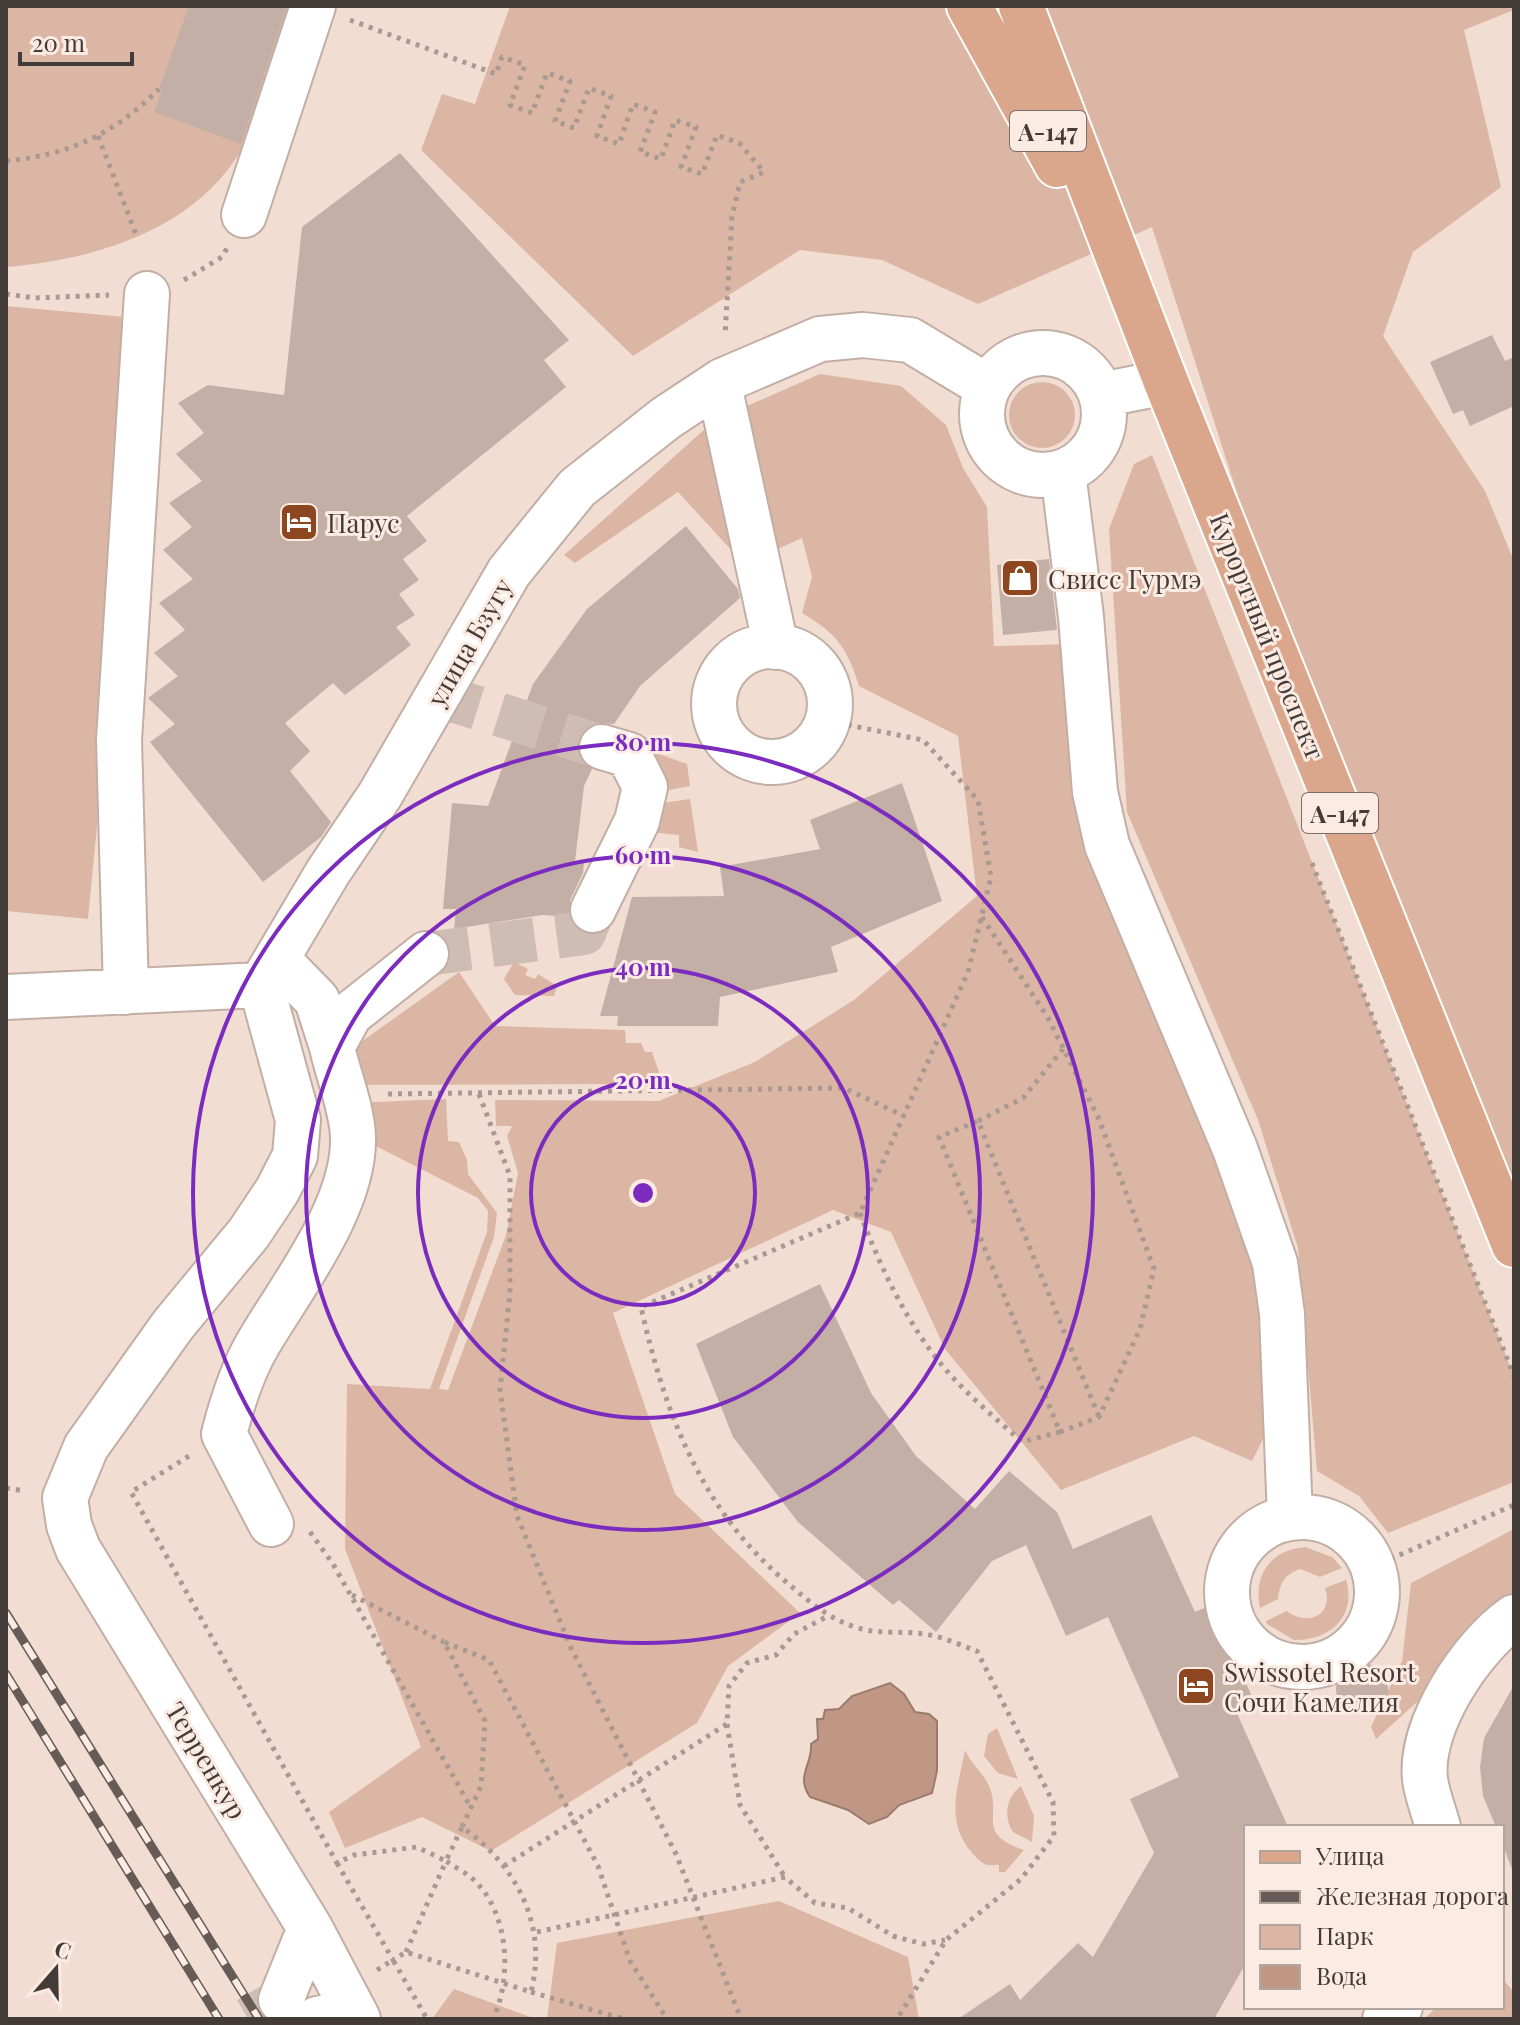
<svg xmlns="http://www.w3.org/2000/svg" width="1520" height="2025" font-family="'Playfair Display',serif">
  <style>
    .green { fill: #dcb6a4 }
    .water { fill: #bf9784; stroke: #9a7b6d; stroke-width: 2 }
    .building { fill: #c3afa6 }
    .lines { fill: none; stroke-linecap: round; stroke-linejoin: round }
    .minor-tunnel { stroke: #cfbdb4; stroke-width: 44; stroke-dasharray: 44 22; stroke-linecap: butt }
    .minor-casing { stroke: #c2aea4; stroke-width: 48 }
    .major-casing { stroke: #fff; stroke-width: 48 }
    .path { stroke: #a99992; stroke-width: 5; stroke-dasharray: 4 6; stroke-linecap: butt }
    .minor { stroke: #fff; stroke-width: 44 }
    .major { stroke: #dba78c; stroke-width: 44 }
    .rail-casing { stroke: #665b56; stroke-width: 9 }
    .rail { stroke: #fcebe3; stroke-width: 6; stroke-dasharray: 18; stroke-linecap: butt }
    .ring { fill: none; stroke: #7b2cbf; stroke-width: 4 }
    .labels { text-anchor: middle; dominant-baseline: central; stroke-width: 6; stroke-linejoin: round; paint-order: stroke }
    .shield { fill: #fcebe3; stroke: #7a706b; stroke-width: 2 }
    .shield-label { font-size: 24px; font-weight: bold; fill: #433b37 }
    .poi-label { font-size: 26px; fill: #433b37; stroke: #fcebe3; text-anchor: start }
    .street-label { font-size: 26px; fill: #433b37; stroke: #fcebe3 }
    .centre { fill: #7b2cbf; stroke: #fcebe3; stroke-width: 4 }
    .ring-label { font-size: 24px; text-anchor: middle; font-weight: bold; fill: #7b2cbf; stroke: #fcebe3; stroke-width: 6; stroke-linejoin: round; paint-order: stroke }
  </style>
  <rect width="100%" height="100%" fill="#f2ddd3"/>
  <path class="green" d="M 6,6 L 294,6 C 279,47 262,113 242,149 C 195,230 94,260 6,267 Z
    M 510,6 L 1514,6 L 1514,10 L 1464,30 L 1501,187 L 1413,252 L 1383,336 L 1485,491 L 1514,561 L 1514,1196 L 1267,587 L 1152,227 L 978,304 L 882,260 L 800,250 L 633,356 L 421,150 L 442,94 L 475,104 Z
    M 6,306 L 146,319 L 88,919 L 6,911 Z
    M 820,374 L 901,386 L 946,425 L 963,468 L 987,507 L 994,646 L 1076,644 L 1077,754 L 1241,1168 L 1277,1411 L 1252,1461 L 1194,1436 L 1061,1490 L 945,1349 L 891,1232 L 833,1210 L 613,1313 L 675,1494 L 800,1613 L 728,1666 L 697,1723 L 491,1851 L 422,1817 L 345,1848 L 329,1812 L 421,1747 L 345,1549 L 347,1384 L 430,1389 L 487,1232 L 488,1211 L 478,1198 L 356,1136 L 350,1103 L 446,1099 L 448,1141 L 459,1142 L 467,1160 L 468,1174 L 497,1213 L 494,1237 L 439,1389 L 448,1390 L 506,1235 L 518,1173 L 507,1136 L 512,1126 L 496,1126 L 495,1100 L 659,1101 L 755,1062 L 854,1000 L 977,896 L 958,736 L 859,686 C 847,647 837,634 802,613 L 812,577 L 802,538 L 744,564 L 678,492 L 575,563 L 564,555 L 715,420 Z
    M1009 415a33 33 0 1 1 66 0a33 33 0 1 1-66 0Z
    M 1152,455 L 1514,1376 L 1514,1482 L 1388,1533 L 1359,1496 L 1317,1471 L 1298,1248 L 1258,1120 L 1127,812 L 1109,529 L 1134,464 Z
    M 625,742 L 687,764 L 690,786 L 653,793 Z
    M 690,799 L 698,852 L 679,847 L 679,835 L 649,832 L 655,804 Z
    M 514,962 L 528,969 L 525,975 L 535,979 L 538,974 L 557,986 L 554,996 L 515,995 L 504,979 Z
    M 459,972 L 495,1026 L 625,1030 L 626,1043 L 641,1043 L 645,1052 L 652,1052 L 660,1075 L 612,1084 L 346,1085 L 354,1047 Z
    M 1514,1529 L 1514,1615 L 1376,1739 L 1371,1727 L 1402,1661 L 1411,1583 Z
    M 1305,1547 L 1332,1557 L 1342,1568 L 1320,1577 L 1300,1569 C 1284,1575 1280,1583 1278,1599 L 1260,1608 C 1253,1574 1271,1550 1305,1547 Z
    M 1346,1580 C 1357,1617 1329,1641 1294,1640 L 1267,1624 L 1266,1621 L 1287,1611 C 1308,1627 1334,1615 1325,1588 Z
    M 997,1728 L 1018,1779 L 998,1773 L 984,1756 L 988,1734 Z
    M 965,1750 C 971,1764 985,1775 990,1788 C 1001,1818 976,1833 1024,1850 L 1005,1872 L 999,1872 L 999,1865 C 995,1864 992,1866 988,1865 C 983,1865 977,1858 973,1854 C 944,1821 958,1788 965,1750 Z
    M 1021,1786 L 1034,1816 L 1032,1842 L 1013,1832 C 1003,1817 1006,1797 1021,1786 Z
    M 779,1901 L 908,1957 L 919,2019 L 547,2019 L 557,1943 Z
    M 1502,1978 L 1514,1992 L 1514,2019 L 1424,2019 L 1437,2007 L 1502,2007 Z
    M 454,1989 L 536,2019 L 432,2019 Z"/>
  <path class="water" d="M 890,1683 L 904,1694 L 915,1712 L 929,1714 L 937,1721 L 937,1771 L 932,1793 L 899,1805 L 887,1817 L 869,1824 L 848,1810 L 810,1797 C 795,1776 813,1764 811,1744 L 818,1739 L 817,1719 L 823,1719 L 825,1710 L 839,1709 L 852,1696 Z"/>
  <path class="building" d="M 189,6 L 287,6 L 241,144 L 154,112 L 162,90 L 159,89 Z
    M 400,153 L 569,340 L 544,360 L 566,387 L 407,516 L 427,541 L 403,559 L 419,580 L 399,594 L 415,615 L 396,627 L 411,645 L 345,695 L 333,683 L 285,723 L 310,751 L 290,771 L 331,822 L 321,837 L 263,882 L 150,742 L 175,724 L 148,698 L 178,676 L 154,653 L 185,630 L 159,603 L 193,579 L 163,550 L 192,527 L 169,503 L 202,481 L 176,454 L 204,433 L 178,403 L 208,385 L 284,395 L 302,227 Z
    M 1492,335 L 1505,361 L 1514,357 L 1514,406 L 1470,426 L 1463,410 L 1453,414 L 1430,362 Z
    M 686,526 L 738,589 L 740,598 L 640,686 L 614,724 L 595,723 L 585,728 L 578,739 L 578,754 L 592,769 L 584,786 L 575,861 L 584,862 L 583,873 L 570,900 L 570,917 L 542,915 L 454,929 L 456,909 L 443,909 L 452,803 L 488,806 L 533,684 L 587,609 Z
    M 1049,559 L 1057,630 L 1003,635 L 997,565 Z
    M 902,783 L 942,901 L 831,947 L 838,972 L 720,997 L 718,1026 L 617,1026 L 618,1016 L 600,1016 L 632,897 L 724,896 L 720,867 L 820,849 L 810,820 Z
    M 820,1284 L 871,1393 L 916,1456 L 975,1509 L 1009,1471 L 1057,1512 L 1073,1549 L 1151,1515 L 1195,1612 L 1211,1605 L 1254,1701 L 1235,1709 L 1288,1827 L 1246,1827 L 1246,1963 L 1214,2019 L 958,2019 L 1010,1984 L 1020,2000 L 1078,1943 L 1093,1957 L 1154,1853 L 1130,1799 L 1179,1777 L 1108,1617 L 1066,1636 L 1026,1545 L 992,1561 L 936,1632 L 899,1600 L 893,1605 L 798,1522 L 733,1437 L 696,1344 Z
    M1336 1689a26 26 0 1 1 52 0a26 26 0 1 1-52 0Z
    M 1514,1685 L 1514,1869 L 1512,1869 L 1502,1843 L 1502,1827 L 1496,1827 L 1483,1796 L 1480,1767 L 1484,1738 Z"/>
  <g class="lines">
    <path class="minor-tunnel" d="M 435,699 L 459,702 L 602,747
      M 426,954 L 584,933 L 593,910
      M 248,2019 L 281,2000"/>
    <defs>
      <path id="minor" d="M 244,215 L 313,6
        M982 414a61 61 0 1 1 122 0a61 61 0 1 1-122 0Z
        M 722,381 L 722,399 L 776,647
        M 1101,395 L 1166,382
        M 1063,472 L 1081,617 L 1095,792 L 1107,845 L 1235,1149 L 1275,1263 L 1282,1314 L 1290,1518
        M714 704a58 58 0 1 1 116 0a58 58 0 1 1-116 0Z
        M 593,910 L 637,821 L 645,787 L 629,755 L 602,747
        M 277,959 L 317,1000 L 332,1047
        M 261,985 L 298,1120 L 295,1156 L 277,1191 L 249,1233 L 173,1325 L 86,1447 L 65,1498 L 69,1525 L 78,1549 L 310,1928 L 358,2019
        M 261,985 L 328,872 L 380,795 L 509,572 L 577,488 L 666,418 L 722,381 L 820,339 L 863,335 L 910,340 L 988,387
        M 126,992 L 119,740 L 147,294
        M 6,997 L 261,985
        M1227 1592a75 75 0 1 1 150 0a75 75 0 1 1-150 0Z
        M 271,1524 L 224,1434 C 232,1403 242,1370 259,1342 C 292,1286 355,1206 353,1137 C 352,1108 338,1075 332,1047 L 350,1014 L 426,954
        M 1438,1827 C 1434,1812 1427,1795 1425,1779 C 1419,1725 1472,1646 1514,1617
        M 281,2000 L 310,1928
        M 317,2019 L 354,2011
        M 1385,2019 L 1400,2007"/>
      <path id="major" d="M 969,6 L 1057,165
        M 1021,6 L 1166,382 L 1514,1245"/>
    </defs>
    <use href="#minor" class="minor-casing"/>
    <use href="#major" class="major-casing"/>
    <path class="path" d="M 350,20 L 496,74 L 502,57 L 525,65 L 510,105 L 532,113 L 547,73 L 570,81 L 555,121 L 574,128 L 589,88 L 611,96 L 597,136 L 619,144 L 633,104 L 655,112 L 640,152 L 661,159 L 675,120 L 696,127 L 681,167 L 702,174 L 717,135 L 739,143 L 764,172 L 740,182 L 732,217 L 725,336
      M 98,136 L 137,237
      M 6,161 C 69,155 114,134 159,89
      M 184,280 L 222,257 L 227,248
      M 6,294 L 35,298 L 109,295
      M 828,721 L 923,740 L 978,800 L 991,877 L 968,972 L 860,1213 L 641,1307 C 665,1415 703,1514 791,1586 C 812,1604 831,1620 858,1628 C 880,1635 907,1630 930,1635 C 946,1638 962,1646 977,1651 L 1053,1802 L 1054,1836 L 1021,1879 L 946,1940 L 897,2019
      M 1312,863 L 1514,1376
      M 982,917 L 1048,1018 L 1099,1119 L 1154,1269 L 1140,1329 L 1099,1417 L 1060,1432 L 939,1137 L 978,1121 L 1099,1417
      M 388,1094 L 844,1088 L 904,1116
      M 479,1094 L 510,1176 L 510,1293 L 500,1389 L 517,1516 L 571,1648 L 676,1854 L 741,2019
      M 978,1121 L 1023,1098 L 1063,1049
      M 860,1213 C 882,1272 913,1337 958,1383 C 978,1404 1001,1423 1022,1442 L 1060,1432
      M 189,1456 L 131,1492 L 337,1863 L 354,1855 L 417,1847 L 446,1861 L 462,1827 C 517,1866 548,1925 531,1992 L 406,1952 L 393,1960 L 337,1863
      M 6,1488 L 25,1491
      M 310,1532 L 333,1564 L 470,1806
      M 1372,1567 L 1514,1505
      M 352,1595 L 444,1642
      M 727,1724 L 740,1805 L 785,1877
      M 462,1827 L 481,1786 L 485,1721 L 444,1642 L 489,1660 L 598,1866 L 630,1961 L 667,2019
      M 504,1866 L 727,1724 L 729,1686 L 747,1663 L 776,1655 L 794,1634 L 828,1616
      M 537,1932 L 785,1877 L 815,1903 L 848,1908 L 893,1936 L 923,1944 L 945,1940
      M 406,1952 L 446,1861 C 456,1868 469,1874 477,1883 C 509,1917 512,1978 493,2019
      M 377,1970 L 393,1960 L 427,2019
      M 531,1992 L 624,2019"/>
    <use href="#minor" class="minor"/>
    <use href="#major" class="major"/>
    <defs>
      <path id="rail" d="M 6,1613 L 259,2019
        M 6,1674 L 219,2019"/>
    </defs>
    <use href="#rail" class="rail-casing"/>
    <use href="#rail" class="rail"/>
  </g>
  <g class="ring">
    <circle cx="643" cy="1193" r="112"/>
    <circle cx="643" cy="1193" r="225"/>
    <circle cx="643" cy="1193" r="337"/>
    <circle cx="643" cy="1193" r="450"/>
  </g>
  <defs>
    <symbol id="hotel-square" viewBox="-11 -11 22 22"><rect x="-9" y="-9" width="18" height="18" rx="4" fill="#8d4720" stroke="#fcebe3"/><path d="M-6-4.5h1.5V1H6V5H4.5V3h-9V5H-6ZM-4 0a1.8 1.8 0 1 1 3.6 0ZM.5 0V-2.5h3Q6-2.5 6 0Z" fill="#fff"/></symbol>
    <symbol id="shop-square" viewBox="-11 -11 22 22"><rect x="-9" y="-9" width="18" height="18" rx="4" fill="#8d4720" stroke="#fcebe3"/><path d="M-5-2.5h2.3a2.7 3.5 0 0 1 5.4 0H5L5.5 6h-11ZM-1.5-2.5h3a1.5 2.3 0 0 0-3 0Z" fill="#fff"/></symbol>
  </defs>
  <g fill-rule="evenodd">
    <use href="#hotel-square" x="277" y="500" width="44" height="44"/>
    <use href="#shop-square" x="998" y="556" width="44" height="44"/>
    <use href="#hotel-square" x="1174" y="1664" width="44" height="44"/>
  </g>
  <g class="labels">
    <g class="shield">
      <rect x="1010" y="111" width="76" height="40" rx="6"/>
      <rect x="1302" y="793" width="76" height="40" rx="6"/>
    </g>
    <g class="shield-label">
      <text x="1048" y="131">А-147</text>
      <text x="1340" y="813">А-147</text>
    </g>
    <g class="poi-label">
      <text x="327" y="522">Парус</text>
      <text x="1048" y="578">Свисс Гурмэ</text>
      <text x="1224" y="1671">Swissotel Resort<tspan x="1224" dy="30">Сочи Камелия</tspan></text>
    </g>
    <g class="street-label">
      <text transform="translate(1268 636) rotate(68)">Курортный проспект</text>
      <text transform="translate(469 642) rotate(-60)">улица Бзугу</text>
      <text transform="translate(207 1760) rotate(59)">Терренкур</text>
    </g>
  </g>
  <circle cx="643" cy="1193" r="12" class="centre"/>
  <g class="ring-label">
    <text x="643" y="751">80 m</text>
    <text x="643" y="864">60 m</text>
    <text x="643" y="976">40 m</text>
    <text x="643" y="1089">20 m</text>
  </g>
  <rect width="1520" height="2025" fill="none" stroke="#433b37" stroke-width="16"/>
  <rect x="1244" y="1825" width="260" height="184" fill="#fcebe3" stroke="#b2a59e" stroke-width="2"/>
  <rect x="1260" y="1851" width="40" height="12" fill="#dba78c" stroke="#b2a59e" stroke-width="2"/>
  <text x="1316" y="1865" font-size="24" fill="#433b37">Улица</text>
  <rect x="1260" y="1891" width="40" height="12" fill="#665b56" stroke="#b2a59e" stroke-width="2"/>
  <text x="1316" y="1905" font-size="24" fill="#433b37">Железная дорога</text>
  <rect x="1260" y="1925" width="40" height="24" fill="#dcb6a4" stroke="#b2a59e" stroke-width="2"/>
  <text x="1316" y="1945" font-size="24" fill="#433b37">Парк</text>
  <rect x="1260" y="1965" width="40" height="24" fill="#bf9784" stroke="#b2a59e" stroke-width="2"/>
  <text x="1316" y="1985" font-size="24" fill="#433b37">Вода</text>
  <g transform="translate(56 1969) rotate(20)" stroke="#fcebe3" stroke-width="6" paint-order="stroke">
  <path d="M0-6L14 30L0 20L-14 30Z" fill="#433b37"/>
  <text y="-12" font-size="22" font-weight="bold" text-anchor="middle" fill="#433b37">С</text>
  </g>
  <path d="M20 52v12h112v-12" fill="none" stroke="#433b37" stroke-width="4"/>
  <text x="32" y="52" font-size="24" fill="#433b37" stroke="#fcebe3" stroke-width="6" paint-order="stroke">20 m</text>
</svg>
